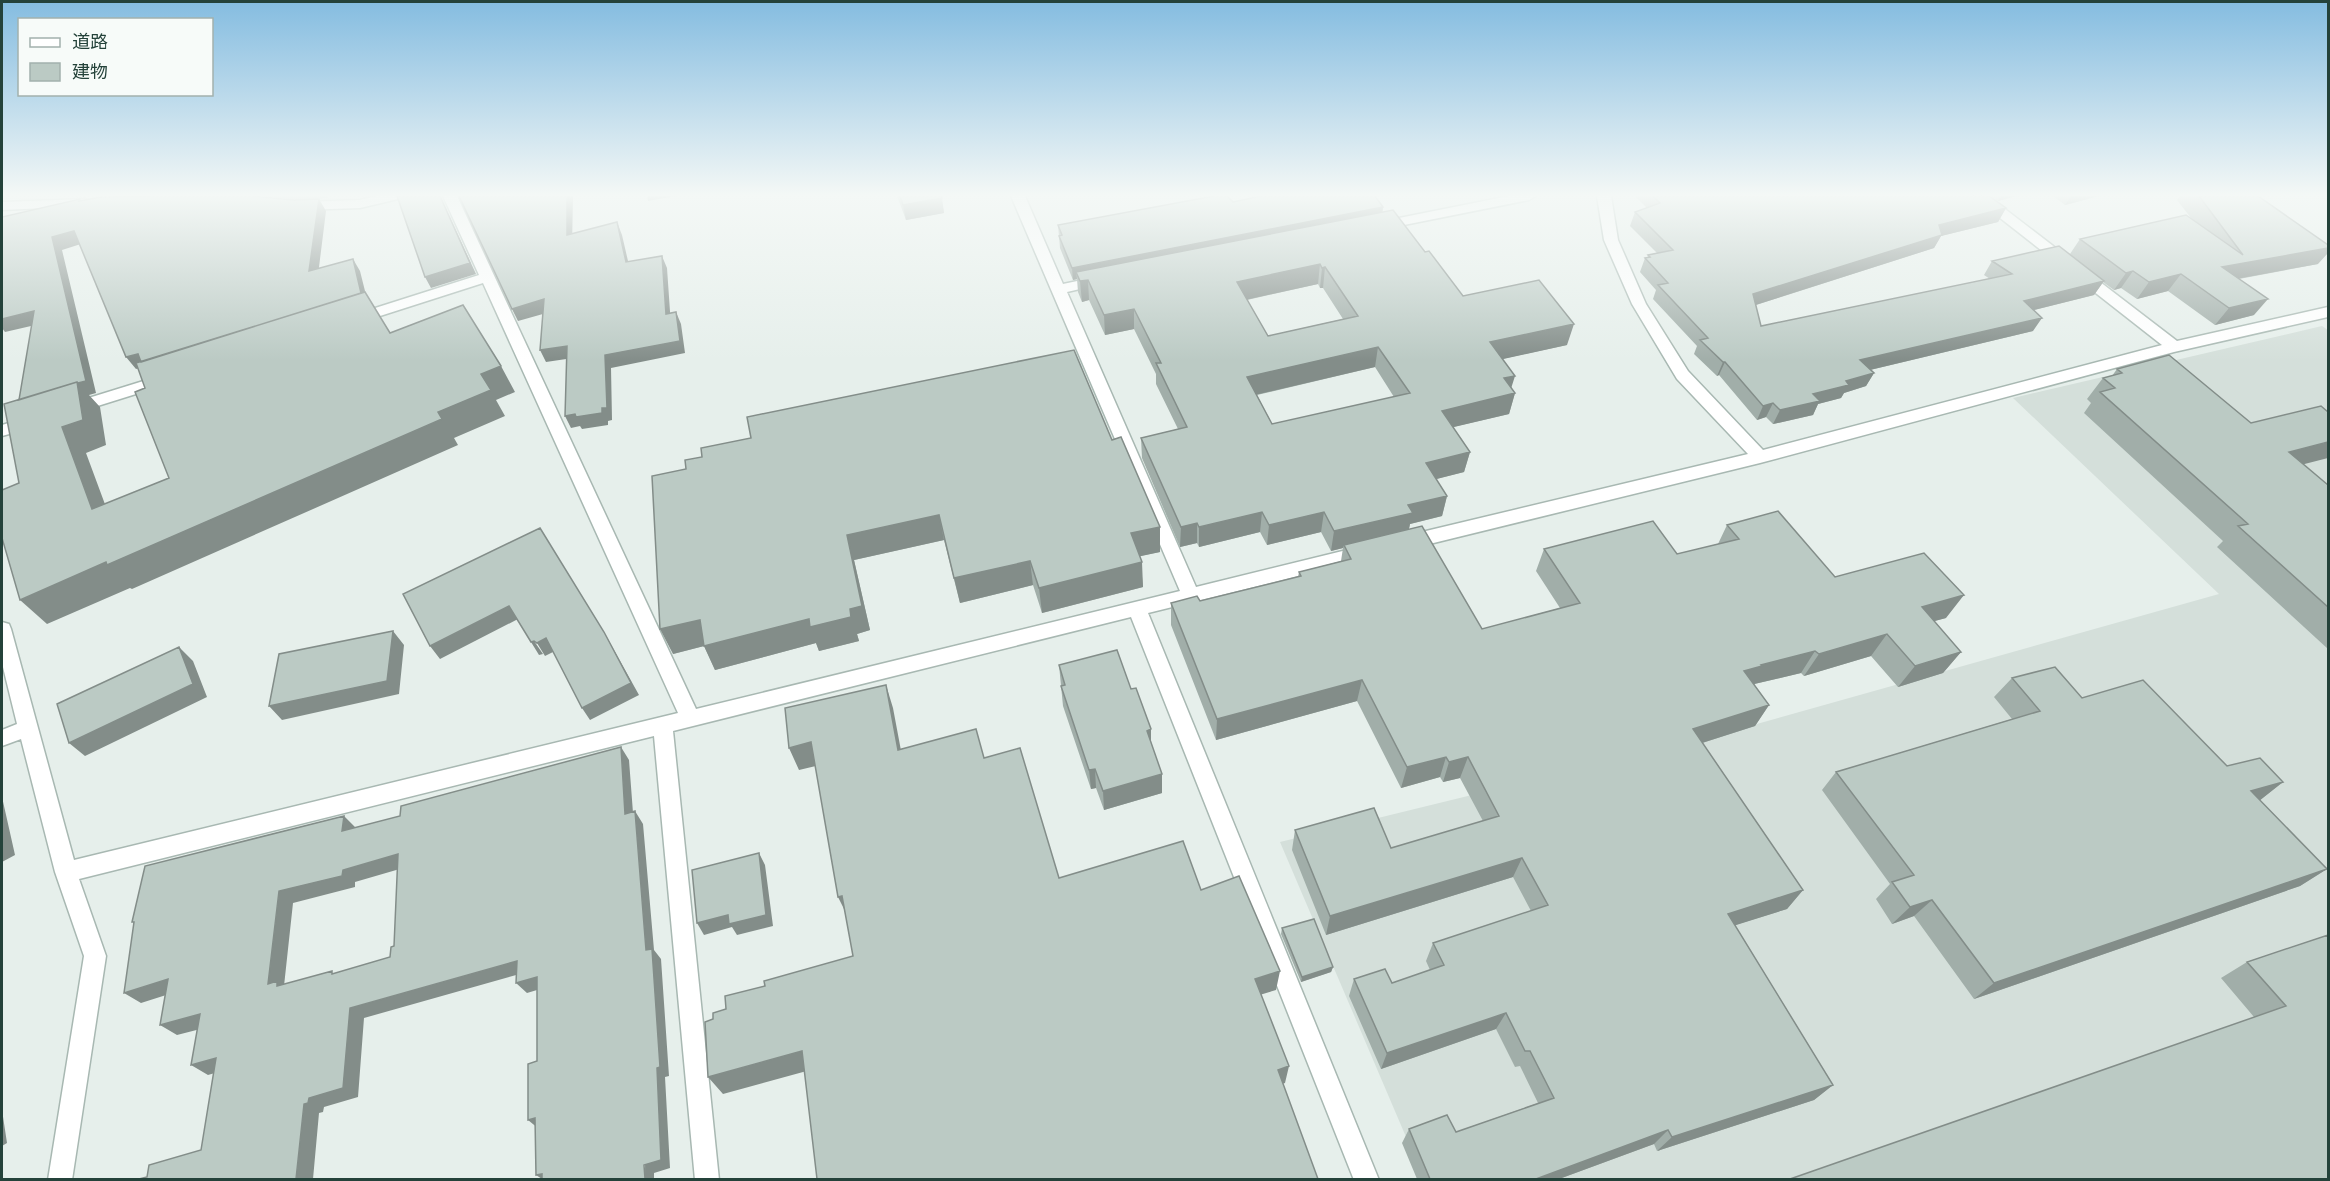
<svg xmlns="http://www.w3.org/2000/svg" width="2330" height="1181" font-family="'Golos Text','Noto Sans JP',sans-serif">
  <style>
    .built { fill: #d4dfda }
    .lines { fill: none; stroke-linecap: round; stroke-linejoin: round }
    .minor-casing { stroke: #a8b8b2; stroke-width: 3 }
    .minor { fill: #fff; fill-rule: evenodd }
    .wall { fill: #a1aea9; fill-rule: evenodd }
    .shaded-wall { fill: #838d89 }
    .building { fill: #bbcac4; stroke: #838d89; stroke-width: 1.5; fill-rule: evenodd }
  </style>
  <rect width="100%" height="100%" fill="#e6efeb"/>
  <path class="built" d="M 2322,326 L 2328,330 L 2328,1179 L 1424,1179 L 1280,842 L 1721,734 L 2219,594 L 2013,398 Z"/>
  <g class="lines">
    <defs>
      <path id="minor" d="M 376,196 L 400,196 L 398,199 L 360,208 L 300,210 L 293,206 L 300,202 L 360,200 Z
        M 443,196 L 457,196 L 696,709 L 1180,591 L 1011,196 L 1025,196 L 1063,284 L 1101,276 L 1108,280 L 1106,283 L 1067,292 L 1196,587 L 1363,546 L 1369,548 L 1372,553 L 1369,558 L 1363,560 L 1148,613 L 1379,1180 L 1354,1180 L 1131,617 L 673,731 L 719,1180 L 695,1180 L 654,736 L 79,879 L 106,956 L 72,1180 L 48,1180 L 84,956 L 55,872 L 21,739 L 2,746 L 2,730 L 17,724 L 2,663 L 2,622 L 9,624 L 11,629 L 74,860 L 678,713 L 483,283 L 355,324 L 348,319 L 350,316 L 479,275 Z
        M 1509,196 L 1536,196 L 1529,200 L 1379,230 L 1372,226 L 1379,222 Z
        M 1597,196 L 1611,196 L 1618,240 L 1646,304 L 1688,371 L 1763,450 L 2162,345 L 1972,196 L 1988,196 L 2177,341 L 2328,307 L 2328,317 L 2174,352 L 1760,463 L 1405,550 L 1399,548 L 1396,543 L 1399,538 L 1405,536 L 1748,454 L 1677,379 L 1632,304 L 1604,240 Z
        M 84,199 L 89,200 L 91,203 L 89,206 L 2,210 L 2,202 Z
        M 166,374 L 174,379 L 171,383 L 72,414 L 66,413 L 64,409 L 66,405 Z
        M 32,416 L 38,418 L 40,422 L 38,426 L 2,436 L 2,425 Z"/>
    </defs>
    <use href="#minor" class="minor-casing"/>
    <use href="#minor" class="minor"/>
  </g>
  <path class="wall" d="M 262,196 L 328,196 L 328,198 L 302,200 Z
    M 897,196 L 941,196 L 944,213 L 906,220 Z
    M 1635,196 L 1989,196 L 2006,208 L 1998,222 L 1941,236 L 1934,248 L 1756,305 L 1761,326 L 1990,279 L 1984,275 L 1992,261 L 2070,254 L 2080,239 L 2191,218 L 2177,200 L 2180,196 L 2258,196 L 2318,264 L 2239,279 L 2254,315 L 2215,325 L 2168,291 L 2137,299 L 2121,288 L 2114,290 L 2103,282 L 2094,295 L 2034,310 L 2033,331 L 1870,370 L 1874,373 L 1866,386 L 1844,393 L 1841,398 L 1818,404 L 1813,415 L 1773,424 L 1766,417 L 1757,420 L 1719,375 L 1717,376 L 1694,354 L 1697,346 L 1653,299 L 1656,290 L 1640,272 L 1645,258 L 1647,258 L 1648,255 L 1657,253 L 1630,226 L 1635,212 L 1647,208 Z
    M 1991,196 L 2017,196 L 1998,201 Z
    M 2053,196 L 2099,196 L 2065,205 Z
    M 1233,202 L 1383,212 L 1425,252 L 1463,296 L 1567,345 L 1502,359 L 1511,388 L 1515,393 L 1509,414 L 1453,427 L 1470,452 L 1464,472 L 1436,479 L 1447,496 L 1442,516 L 1410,524 L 1409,529 L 1482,629 L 1560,608 L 1536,571 L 1544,549 L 1677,554 L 1718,544 L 1727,525 L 1835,577 L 1946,618 L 1934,621 L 1961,652 L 1943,673 L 1898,687 L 1871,656 L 1804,676 L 1801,673 L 1754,684 L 1769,705 L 1755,726 L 1702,743 L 1803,890 L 1787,909 L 1735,925 L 1833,1085 L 1814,1100 L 1657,1151 L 1654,1144 L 1559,1179 L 1417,1179 L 1402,1143 L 1409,1129 L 1456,1132 L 1538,1103 L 1520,1066 L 1515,1067 L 1496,1029 L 1381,1069 L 1349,996 L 1354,979 L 1392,983 L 1430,970 L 1426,961 L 1433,943 L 1531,911 L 1513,877 L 1326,935 L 1292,850 L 1295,830 L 1391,848 L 1483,821 L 1460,778 L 1443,782 L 1440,777 L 1401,788 L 1357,701 L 1216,740 L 1171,625 L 1171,603 L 1200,601 L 1298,577 L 1299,572 L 1341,561 L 1343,548 L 1331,551 L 1321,532 L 1267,545 L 1260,532 L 1199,547 L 1197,543 L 1180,547 L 1142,458 L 1141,438 L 1178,429 L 1156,384 L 1156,374 L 1134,329 L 1105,335 L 1089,300 L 1082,302 L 1078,292 L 1077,279 L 1073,280 L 1060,248 L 1058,225 ZM 1318,284 L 1320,288 L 1323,288 L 1343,319 L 1268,336 L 1247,300 ZM 1375,367 L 1394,397 L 1272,424 L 1257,395 Z
    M 2117,369 L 2251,423 L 2328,485 L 2328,649 L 2217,547 L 2223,541 L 2084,413 L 2091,403 L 2087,399 L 2103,378 L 2112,376 Z
    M 751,438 L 1112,440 L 1160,527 L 1160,552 L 1140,556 L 1143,587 L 1042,613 L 1033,585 L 960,603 L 944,540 L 854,560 L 870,630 L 857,634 L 859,641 L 819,651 L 816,643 L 715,670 L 704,646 L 673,654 L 686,469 L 702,457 Z
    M 1059,665 L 1131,689 L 1151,742 L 1162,793 L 1104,810 L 1096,788 L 1091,789 L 1063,706 Z
    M 2012,678 L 2082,698 L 2227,766 L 2283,782 L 2260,800 L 2327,869 L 2300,886 L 1974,999 L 1914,916 L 1892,924 L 1876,899 L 1890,884 L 1822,790 L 1836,772 L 2012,719 L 1994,697 Z
    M 1282,928 L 1333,967 L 1331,972 L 1301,982 L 1281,934 Z
    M 2328,935 L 2328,1179 L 2254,1017 L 2221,978 L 2247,962 Z"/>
  <path class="shaded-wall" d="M 440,196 L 476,274 L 431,288 L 425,277 Z
    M 567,196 L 573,196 L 572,247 L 567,235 Z
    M 647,196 L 676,196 L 648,201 Z
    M 2001,196 L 2017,196 L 1998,201 Z
    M 2071,196 L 2099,196 L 2065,205 Z
    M 942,198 L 944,213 L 906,220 L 903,205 Z
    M 319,199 L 326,211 L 317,283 L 309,271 Z
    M 1383,207 L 1382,219 L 1076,272 L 1077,279 L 1073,280 L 1072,268 Z
    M 2006,208 L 1998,222 L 1941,236 L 1934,248 L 1746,308 L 1753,294 L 1939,225 Z
    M 617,222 L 622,235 L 631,274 L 626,262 Z
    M 74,231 L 84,243 L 62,250 L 96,393 L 89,395 L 100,407 L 106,445 L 86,453 L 116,534 L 92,509 L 62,427 L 52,237 Z
    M 2328,248 L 2328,253 L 2318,264 L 2209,284 L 2222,267 Z
    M 662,256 L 667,268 L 671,326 L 666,314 Z
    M 353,259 L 360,271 L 369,307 L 136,369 L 126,357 Z
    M 1320,264 L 1318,284 L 1236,302 L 1237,282 Z
    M 1325,267 L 1323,288 L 1320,288 L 1322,268 Z
    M 2133,271 L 2121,288 L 2114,290 L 2126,273 Z
    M 2181,274 L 2168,291 L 2137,299 L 2149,282 Z
    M 1088,280 L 1089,300 L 1082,302 L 1080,281 Z
    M 2104,281 L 2094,295 L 2014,315 L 2024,301 Z
    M 544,299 L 550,312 L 518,321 L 512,309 Z
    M 2268,299 L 2254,315 L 2215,325 L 2229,308 Z
    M 1134,309 L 1134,329 L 1105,335 L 1104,315 Z
    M 34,311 L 44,323 L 5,332 L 2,328 L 2,319 Z
    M 676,312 L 681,324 L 685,353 L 611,368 L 612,420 L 608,421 L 608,425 L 582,429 L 580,426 L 571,428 L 565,416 L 605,355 Z
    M 2042,318 L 2033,331 L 1853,374 L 1860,360 Z
    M 1574,324 L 1567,345 L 1485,363 L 1490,342 Z
    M 567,346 L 573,358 L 546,362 L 540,350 Z
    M 1378,347 L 1375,367 L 1246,397 L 1247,377 Z
    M 1723,362 L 1725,362 L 1719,375 L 1717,376 Z
    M 501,366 L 515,392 L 496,400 L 505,416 L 454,438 L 458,445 L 132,589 L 130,588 L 47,624 L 20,600 L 438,412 L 481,374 Z
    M 1874,373 L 1866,386 L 1844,393 L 1841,398 L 1818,404 L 1813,415 L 1773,424 L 1780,410 L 1813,394 L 1846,381 Z
    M 1515,376 L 1509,395 L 1515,393 L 1509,414 L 1437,431 L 1442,411 L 1504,378 Z
    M 1773,403 L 1766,417 L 1757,420 L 1763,406 Z
    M 2328,442 L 2328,458 L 2269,473 L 2289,452 Z
    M 1470,452 L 1464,472 L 1421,483 L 1426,463 Z
    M 1447,496 L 1442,516 L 1410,524 L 1408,533 L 1344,545 L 1343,548 L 1331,551 L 1334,531 L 1408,505 Z
    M 1262,512 L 1260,532 L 1199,547 L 1199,527 Z
    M 1324,512 L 1321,532 L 1267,545 L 1269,525 Z
    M 939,515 L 944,540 L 854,560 L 870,630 L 857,634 L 859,641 L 819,651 L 816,643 L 715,670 L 704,646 L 673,654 L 660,629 L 700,620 L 809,619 L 850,609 L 847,535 Z
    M 1197,523 L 1197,543 L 1180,547 L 1181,527 Z
    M 1160,527 L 1160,552 L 1132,558 L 1131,533 Z
    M 1030,561 L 1033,585 L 960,603 L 954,578 Z
    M 1142,562 L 1143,587 L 1042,613 L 1039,588 Z
    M 1964,595 L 1946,618 L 1905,629 L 1922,607 Z
    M 509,606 L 518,619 L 440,659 L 430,646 Z
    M 393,631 L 404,645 L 399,694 L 282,720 L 269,706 Z
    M 604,632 L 639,695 L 590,720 L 582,708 Z
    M 1887,634 L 1871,656 L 1804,676 L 1819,654 Z
    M 546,638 L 555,651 L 545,656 L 537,643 Z
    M 534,641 L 543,654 L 539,655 L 531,642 Z
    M 179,647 L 193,661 L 207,697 L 85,756 L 69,743 Z
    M 1815,651 L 1801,673 L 1750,685 L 1744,671 L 1761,665 Z
    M 1961,652 L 1943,673 L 1898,687 L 1915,666 Z
    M 1362,680 L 1357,701 L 1216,740 L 1217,719 Z
    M 886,685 L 893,708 L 905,772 L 898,750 Z
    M 1769,705 L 1755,726 L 1680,750 L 1693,729 Z
    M 1151,729 L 1151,748 L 1147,731 Z
    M 811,742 L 820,765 L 799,770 L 789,748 Z
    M 621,747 L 629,760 L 634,826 L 625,814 Z
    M 1446,757 L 1440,777 L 1401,788 L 1407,767 Z
    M 1468,757 L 1460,778 L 1443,782 L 1449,762 Z
    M 1095,769 L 1096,788 L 1091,789 L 1089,770 Z
    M 1162,774 L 1162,793 L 1104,810 L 1103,791 Z
    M 2283,782 L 2259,801 L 2251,791 Z
    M 2,797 L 15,855 L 2,862 Z
    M 635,811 L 643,824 L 654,950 L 661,959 L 669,1076 L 665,1077 L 670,1168 L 654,1173 L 654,1179 L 645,1179 L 646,950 Z
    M 344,816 L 356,828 L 342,831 Z
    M 759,853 L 765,865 L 773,926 L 737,935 L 732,927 L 704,935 L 697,923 Z
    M 398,854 L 410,866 L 355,882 L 355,887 L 293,903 L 284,986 L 292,992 L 268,984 L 279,891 L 343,870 Z
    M 1522,858 L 1513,877 L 1326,935 L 1330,916 Z
    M 2327,869 L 2300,886 L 1974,999 L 1994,983 Z
    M 1803,890 L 1787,909 L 1714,932 L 1728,914 Z
    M 842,896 L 848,917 L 838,897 Z
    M 1932,900 L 1914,916 L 1892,924 L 1910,907 Z
    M 517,961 L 527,972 L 364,1018 L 358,1097 L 324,1107 L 323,1112 L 319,1113 L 313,1179 L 296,1179 L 304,1104 L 309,1098 L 350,1008 Z
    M 1333,967 L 1331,972 L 1301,982 L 1302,977 Z
    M 1280,971 L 1276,990 L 1253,997 L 1255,979 Z
    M 537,977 L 547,987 L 527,993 L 516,983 Z
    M 168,979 L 185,989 L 141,1003 L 124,993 Z
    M 1506,1013 L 1496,1029 L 1381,1069 L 1387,1053 Z
    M 200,1014 L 216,1025 L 177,1035 L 160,1025 Z
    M 802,1051 L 814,1069 L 723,1094 L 708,1077 Z
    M 216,1058 L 232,1068 L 208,1075 L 191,1065 Z
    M 1289,1066 L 1285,1083 L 1274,1087 L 1278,1070 Z
    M 1833,1085 L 1814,1100 L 1657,1151 L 1672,1137 Z
    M 2,1110 L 7,1143 L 2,1146 Z
    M 535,1118 L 539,1129 L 528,1120 Z
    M 1668,1130 L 1654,1144 L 1559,1179 L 1536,1179 Z
    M 542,1174 L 542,1179 L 536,1175 Z"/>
  <path class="building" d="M 159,196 L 252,196 L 294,200 L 319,199 L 309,271 L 353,259 L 361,293 L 141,362 L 138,354 L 126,357 L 74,231 L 52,237 L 86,381 L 78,383 L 77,382 L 19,400 L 34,311 L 2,319 L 2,217 L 80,199 L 79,201 L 101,197 Z
    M 397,196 L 440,196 L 470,263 L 425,277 Z
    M 459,196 L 567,196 L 567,235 L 617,222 L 626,262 L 662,256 L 666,314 L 676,312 L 680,341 L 605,355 L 607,408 L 602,408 L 602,413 L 576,417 L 575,414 L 565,416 L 567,346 L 540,350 L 544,299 L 512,309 Z
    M 900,196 L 941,196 L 942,198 L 903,205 Z
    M 1214,196 L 1227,196 L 1233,202 L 1261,196 L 1375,196 L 1383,207 L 1072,268 L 1059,236 L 1062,235 L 1058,225 Z
    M 1653,196 L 1989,196 L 2006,208 L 1939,225 L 1942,235 L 1753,294 L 1761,326 L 2012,274 L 1992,261 L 2059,246 L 2104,281 L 2024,301 L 2042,318 L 1860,360 L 1874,373 L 1846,381 L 1849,385 L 1813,394 L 1820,401 L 1780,410 L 1773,403 L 1763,406 L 1725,362 L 1723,362 L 1700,340 L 1708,338 L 1658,285 L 1668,283 L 1645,258 L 1650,257 L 1648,255 L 1673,250 L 1635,212 L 1660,203 Z
    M 2199,196 L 2258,196 L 2328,245 L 2328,248 L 2222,267 L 2268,299 L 2229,308 L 2181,274 L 2149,282 L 2133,271 L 2126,273 L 2080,239 L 2186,215 L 2243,255 Z
    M 1393,210 L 1425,252 L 1429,251 L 1463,296 L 1539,280 L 1574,324 L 1490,342 L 1515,376 L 1504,378 L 1515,393 L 1442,411 L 1470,452 L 1426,463 L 1447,496 L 1408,505 L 1413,513 L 1334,531 L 1324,512 L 1269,525 L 1262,512 L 1199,527 L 1197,523 L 1181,527 L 1141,438 L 1187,427 L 1156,363 L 1161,363 L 1134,309 L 1104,315 L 1088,280 L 1080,281 L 1076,272 ZM 1320,264 L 1322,268 L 1325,267 L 1358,316 L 1268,336 L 1237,282 ZM 1378,347 L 1410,393 L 1272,424 L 1247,377 Z
    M 365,292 L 390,333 L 463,305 L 501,366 L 481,374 L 491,390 L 438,412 L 442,419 L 107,565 L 106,562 L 20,600 L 2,538 L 2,490 L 19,483 L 4,404 L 77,382 L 83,420 L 62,427 L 92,509 L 169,478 L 135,392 L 145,388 L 136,363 Z
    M 1074,350 L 1112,440 L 1121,437 L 1160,527 L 1131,533 L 1142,562 L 1039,588 L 1030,561 L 954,578 L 939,515 L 847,535 L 862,606 L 850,609 L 851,617 L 810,627 L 809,619 L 704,646 L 700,620 L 660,629 L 652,476 L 686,469 L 685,460 L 702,457 L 701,448 L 751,438 L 747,417 Z
    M 2169,355 L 2251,423 L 2321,406 L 2328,412 L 2328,442 L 2289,452 L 2328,485 L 2328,607 L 2238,526 L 2248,524 L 2100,392 L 2115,388 L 2103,378 L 2122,373 L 2117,369 Z
    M 1778,511 L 1835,577 L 1924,553 L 1964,595 L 1922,607 L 1961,652 L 1915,666 L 1887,634 L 1819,654 L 1815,651 L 1761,665 L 1762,666 L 1744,671 L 1769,705 L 1693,729 L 1803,890 L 1728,914 L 1833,1085 L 1672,1137 L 1668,1130 L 1536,1179 L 1430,1179 L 1409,1129 L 1447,1115 L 1456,1132 L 1554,1098 L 1530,1051 L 1525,1051 L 1506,1013 L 1387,1053 L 1354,979 L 1385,969 L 1392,983 L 1444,965 L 1433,943 L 1548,905 L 1522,858 L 1330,916 L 1295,830 L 1374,808 L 1391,848 L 1499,816 L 1468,757 L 1449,762 L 1446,757 L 1407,767 L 1362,680 L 1217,719 L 1171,603 L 1197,596 L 1200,601 L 1301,576 L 1299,572 L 1351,559 L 1344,545 L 1422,526 L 1482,629 L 1580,603 L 1544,549 L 1653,521 L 1677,554 L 1739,539 L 1727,525 Z
    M 540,528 L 604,632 L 631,683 L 582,708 L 546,638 L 537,643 L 534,641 L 531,642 L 509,606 L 430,646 L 403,594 Z
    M 393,631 L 387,681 L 269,706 L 279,654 Z
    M 179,647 L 193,684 L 69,743 L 57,704 Z
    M 1117,650 L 1131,689 L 1136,688 L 1151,729 L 1147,731 L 1162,774 L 1103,791 L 1095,769 L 1089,770 L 1061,686 L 1065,685 L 1059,665 Z
    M 2055,667 L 2082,698 L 2143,680 L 2227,766 L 2260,758 L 2283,782 L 2251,791 L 2327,869 L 1994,983 L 1932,900 L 1910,907 L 1892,882 L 1914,875 L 1836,772 L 2040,711 L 2012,678 Z
    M 886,685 L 898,750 L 976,729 L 984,758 L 1020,748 L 1059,878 L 1183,841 L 1201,890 L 1239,876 L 1280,971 L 1255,979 L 1289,1066 L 1278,1070 L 1318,1179 L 817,1179 L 802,1051 L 708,1077 L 705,1022 L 713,1019 L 713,1013 L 726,1009 L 725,996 L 765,986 L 764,981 L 853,956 L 842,896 L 838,897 L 811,742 L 789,748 L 785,708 Z
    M 621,747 L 625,814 L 635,811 L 646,950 L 652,949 L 660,1067 L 657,1068 L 661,1160 L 644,1165 L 645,1179 L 542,1179 L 542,1174 L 536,1175 L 535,1118 L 528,1120 L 528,1064 L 537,1061 L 537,977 L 516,983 L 517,961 L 350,1008 L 343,1088 L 309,1098 L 308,1103 L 304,1104 L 296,1179 L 139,1179 L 147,1177 L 149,1165 L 201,1150 L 216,1058 L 191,1065 L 200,1014 L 160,1025 L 168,979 L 124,993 L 134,922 L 132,922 L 145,866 L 344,816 L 342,831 L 400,816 L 401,806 ZM 398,854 L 394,946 L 391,947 L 390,957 L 332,974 L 332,971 L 277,986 L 277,981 L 268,984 L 279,891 L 342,876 L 343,870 Z
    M 759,853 L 766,915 L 729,924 L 728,915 L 697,923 L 692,870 Z
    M 1314,919 L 1333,967 L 1302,977 L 1282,928 Z
    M 2328,935 L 2328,1179 L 1790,1179 L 2286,1006 L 2247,962 Z"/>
  <linearGradient id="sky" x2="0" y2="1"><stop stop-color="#84bce0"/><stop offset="0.54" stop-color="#f4f8f6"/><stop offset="1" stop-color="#f4f8f6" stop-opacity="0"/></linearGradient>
  <rect width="2330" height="361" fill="url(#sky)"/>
  <rect width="2330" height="1181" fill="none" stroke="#24423a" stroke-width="6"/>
  <rect x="18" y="18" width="195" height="78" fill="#f7fbf9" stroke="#a3b1ad" stroke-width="1.5"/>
  <rect x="30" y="38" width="30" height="9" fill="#ffffff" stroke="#a3b1ad" stroke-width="1.5"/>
  <text x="72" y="48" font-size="18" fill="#24423a">道路</text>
  <rect x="30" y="63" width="30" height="18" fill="#bbcac4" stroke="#a3b1ad" stroke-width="1.5"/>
  <text x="72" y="78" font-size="18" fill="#24423a">建物</text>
</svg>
